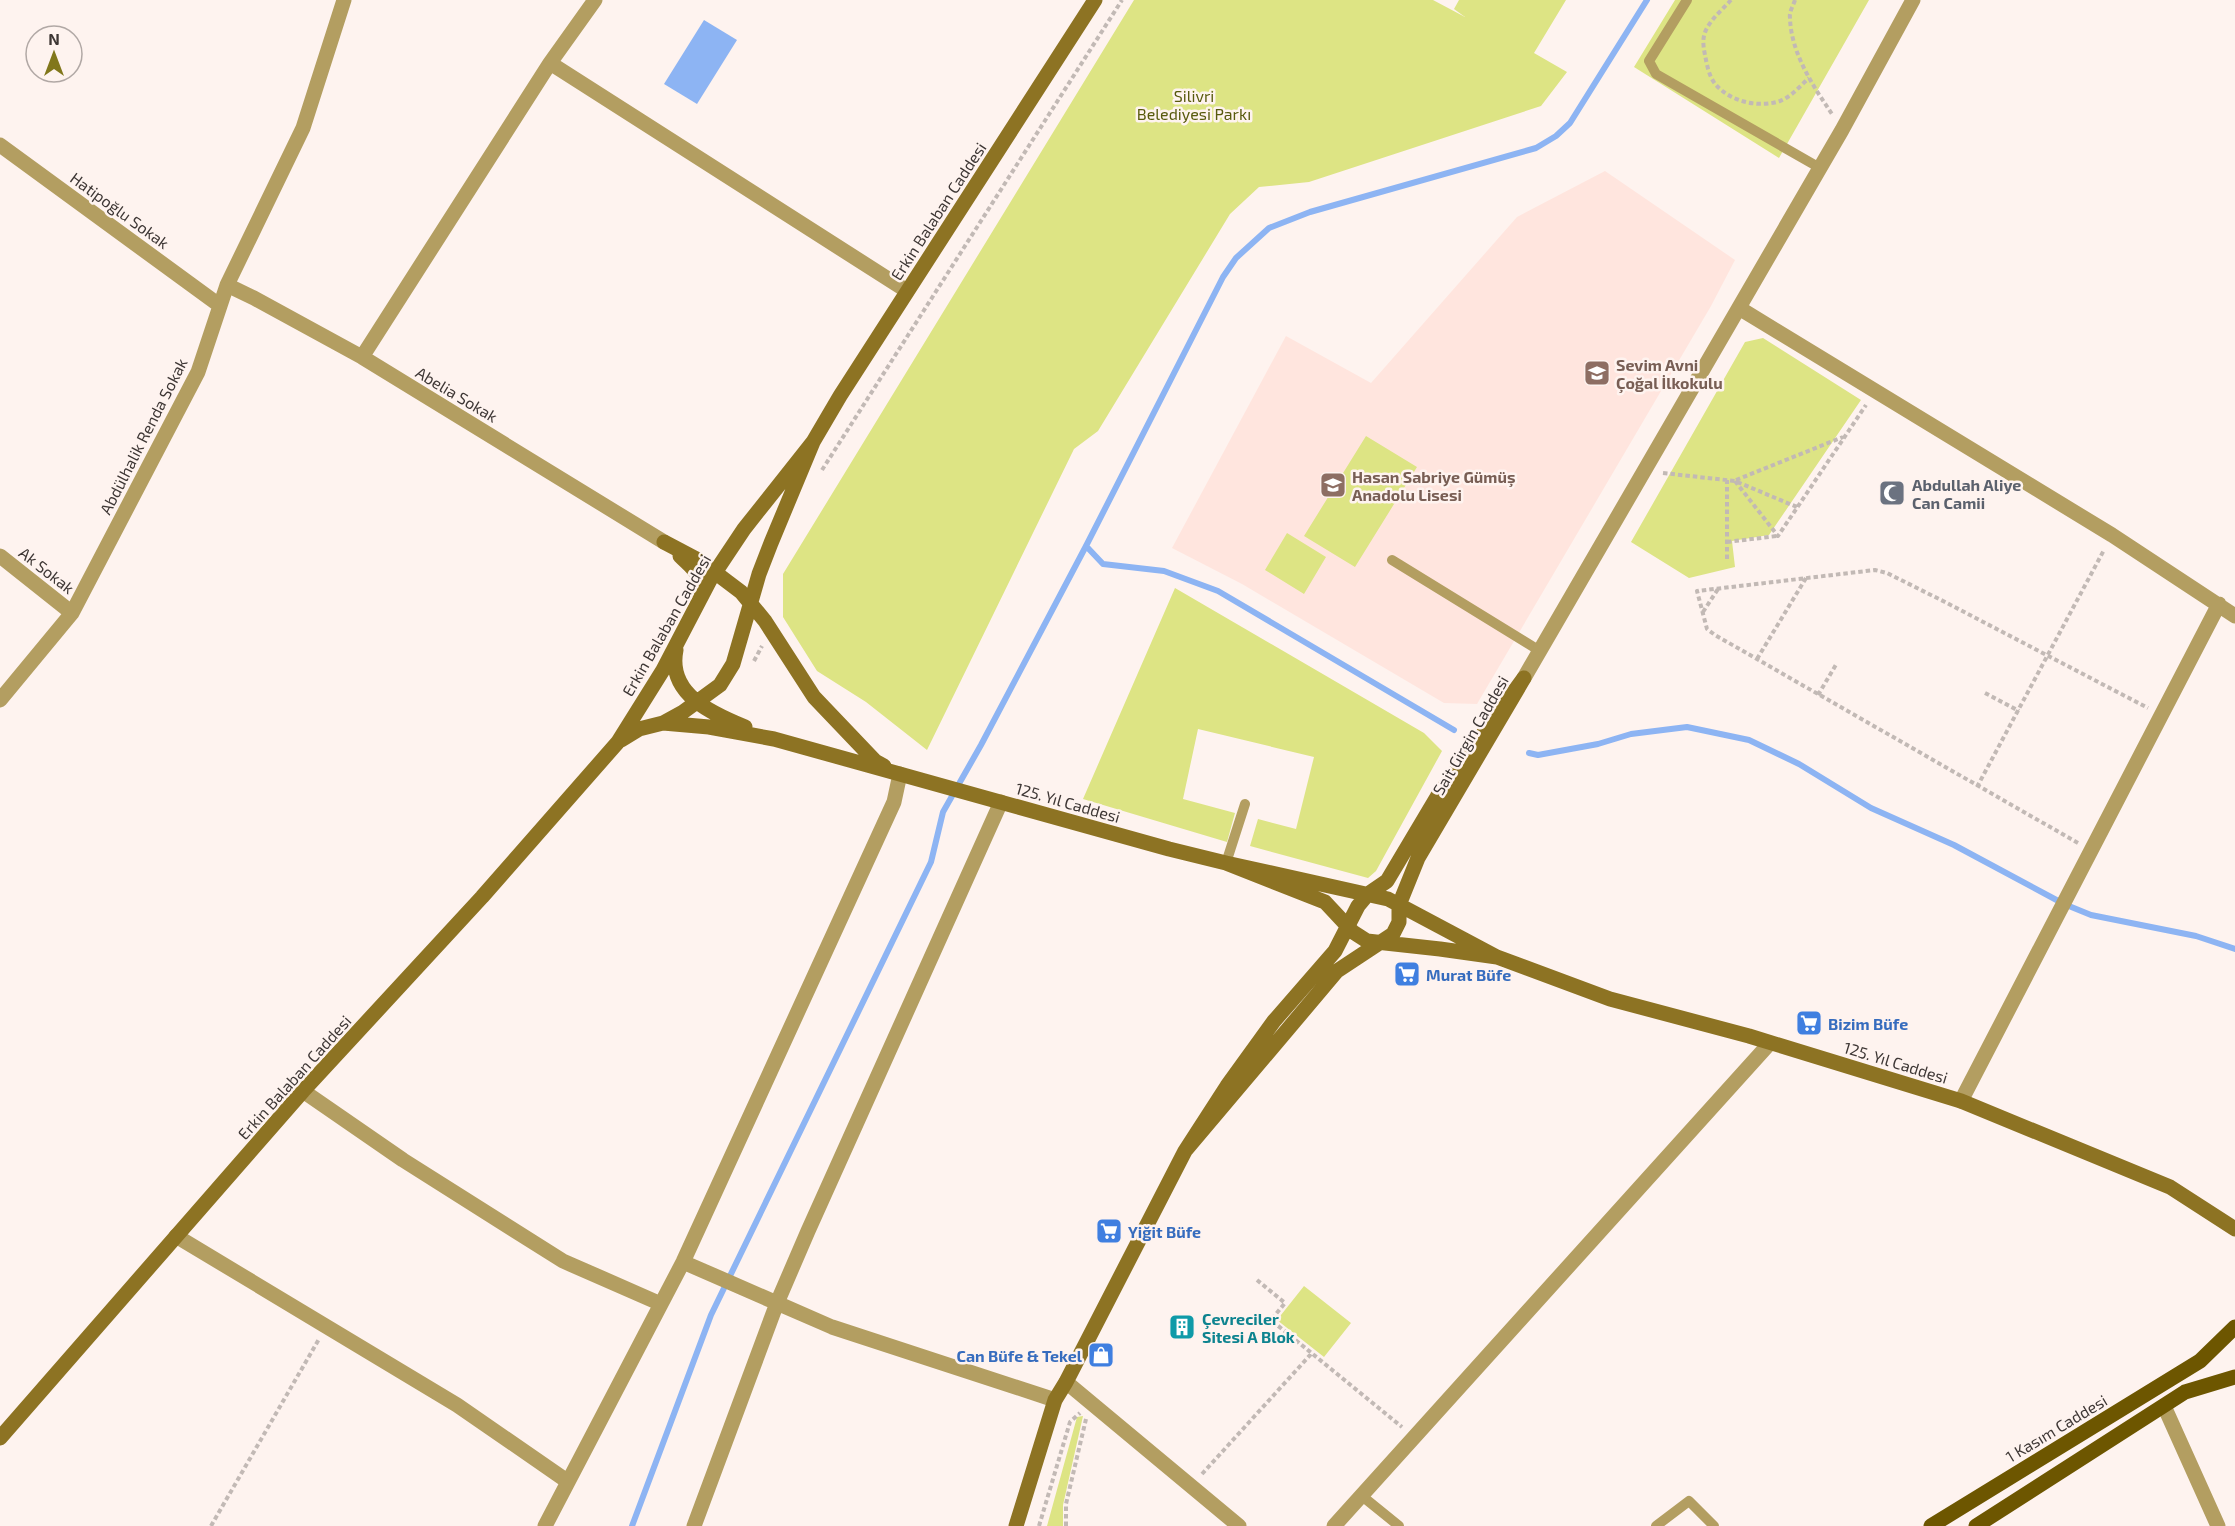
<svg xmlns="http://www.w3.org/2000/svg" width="2235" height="1526" font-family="'Exo 2',sans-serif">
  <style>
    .education { fill: #ffe5de }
    .green { fill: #dde484 }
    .water { fill: #8db4f3 }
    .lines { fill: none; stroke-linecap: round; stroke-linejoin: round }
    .stream { stroke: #8db4f3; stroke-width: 6 }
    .path { stroke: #c2b9b5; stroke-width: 4; stroke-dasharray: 4.5 3; stroke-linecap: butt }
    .lane { stroke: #b39e61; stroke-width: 10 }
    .street { stroke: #b39e61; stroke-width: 15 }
    .secondary { stroke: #8d7323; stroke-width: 15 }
    .primary { stroke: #6d5600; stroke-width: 15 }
    .labels { text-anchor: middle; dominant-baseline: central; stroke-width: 5; stroke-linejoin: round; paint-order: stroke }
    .park-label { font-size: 16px; fill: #585a0d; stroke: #fef3ef }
    .street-label { font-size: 16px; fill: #3e3735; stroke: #fef3ef }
    .education-label { font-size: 16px; font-weight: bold; fill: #785e54; stroke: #fef3ef; text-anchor: start }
    .worship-label { font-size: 16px; font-weight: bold; fill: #5b616d; stroke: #fef3ef; text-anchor: start }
    .shop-label { font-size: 16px; font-weight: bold; fill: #366cbe; stroke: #fef3ef; text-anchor: start }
    .culture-label { font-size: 16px; font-weight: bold; fill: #0d838f; stroke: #fef3ef; text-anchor: start }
  </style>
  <rect width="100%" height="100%" fill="#fef3ef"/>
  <path class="education" d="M 1605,171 L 1735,260 L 1711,306 L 1477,704 L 1444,703 L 1242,584 L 1172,548 L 1286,336 L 1371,383 L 1517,217 Z"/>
  <path class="green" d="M 1134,0 L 1433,0 L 1465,17 L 1454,9 L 1459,0 L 1566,0 L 1534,53 L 1567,72 L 1541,106 L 1309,182 L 1259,187 L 1230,214 L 1098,431 L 1074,449 L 927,750 L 866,702 L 817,671 L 783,617 L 783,574 Z
    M 1675,0 L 1869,0 L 1779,158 L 1634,67 Z
    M 1763,338 L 1861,400 L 1769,535 L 1732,541 L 1735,567 L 1689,578 L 1631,542 L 1745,342 Z
    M 1366,436 L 1417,467 L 1355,567 L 1304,536 Z
    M 1287,533 L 1326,557 L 1304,594 L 1265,570 Z
    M 1175,588 L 1424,733 L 1442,751 L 1376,871 L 1368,878 L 1250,846 L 1258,819 L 1296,829 L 1314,757 L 1198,729 L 1183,799 L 1235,813 L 1227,842 L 1083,799 Z
    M 1304,1286 L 1351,1323 L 1324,1357 L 1277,1320 Z
    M 1083,1416 L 1063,1505 L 1063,1526 L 1047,1526 L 1077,1417 Z"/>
  <path class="water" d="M 704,20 L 737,40 L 697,104 L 664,84 Z"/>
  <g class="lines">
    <path class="stream" d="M 1086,546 L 1103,564 L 1164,571 L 1218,591 L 1454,730
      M 1529,753 L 1538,755 L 1598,744 L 1631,734 L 1687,727 L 1749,740 L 1799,764 L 1871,808 L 1954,845 L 2064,904 L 2091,915 L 2196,936 L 2235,949
      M 632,1526 L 711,1315 L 931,862 L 943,812 L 981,745 L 1086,546 L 1223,277 L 1236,258 L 1269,228 L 1310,212 L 1536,148 L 1556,136 L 1570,123 L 1647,0"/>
    <path class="path" d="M 1731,0 C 1723,9 1713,17 1707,28 C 1702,37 1703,45 1705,55 C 1707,65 1709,77 1716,85 C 1731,102 1759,108 1780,101 C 1791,97 1800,86 1809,78
      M 1795,0 C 1793,6 1789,12 1790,18 C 1791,53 1813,86 1832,114
      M 822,470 L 1122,0
      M 1663,473 L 1735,481 L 1797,507
      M 1736,480 L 1843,437
      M 1735,481 L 1778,536 L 1866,405
      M 1727,542 L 1777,536
      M 1727,559 L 1727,480
      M 1703,612 L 1718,589
      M 1757,659 L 1806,578
      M 754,661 L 762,646
      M 1985,693 L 2019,711
      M 1818,695 L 1837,663
      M 1977,787 L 2104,550
      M 2078,843 L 1715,635 L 1707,629 L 1697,591 L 1875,570 L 1887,573 L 1945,602 L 2148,708
      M 1257,1280 L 1285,1303 L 1271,1320 L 1402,1427
      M 1202,1474 L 1312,1353
      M 211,1526 L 319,1339
      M 1039,1526 L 1070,1422 L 1080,1413
      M 1066,1526 L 1066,1504 L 1086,1419"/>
    <path class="lane" d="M 1687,0 L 1649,61 L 1656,74 L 1820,168
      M 1392,560 L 1540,651
      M 1226,863 L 1245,804
      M 1362,1496 L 1399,1526
      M 1656,1526 L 1689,1501 L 1714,1526"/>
    <path class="street" d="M 550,63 L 907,291
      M 0,145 L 219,305
      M 227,285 L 254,298 L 362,357 L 664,542
      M 1739,308 L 2112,535 L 2235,616
      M 362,357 L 550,63 L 595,0
      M 0,556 L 72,613
      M 1524,678 L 1842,130 L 1913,0
      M 0,700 L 72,613 L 198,372 L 227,285 L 303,128 L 344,0
      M 303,1091 L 403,1160 L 563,1261 L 661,1304
      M 1961,1101 L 2219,604
      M 176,1236 L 457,1405 L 567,1481
      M 683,1262 L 832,1327 L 1055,1400
      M 1066,1382 L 1239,1526
      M 2164,1406 L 2218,1526
      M 545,1526 L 683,1262 L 894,802 L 900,774
      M 694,1526 L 777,1303 L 808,1231 L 1001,802
      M 1334,1526 L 1770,1043"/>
    <path class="secondary" d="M 664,542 L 700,561 L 741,592 L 765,621 L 814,697 L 875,761 L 884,766
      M 680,556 C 695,571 704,575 700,598
      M 676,650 C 667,694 711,713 745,727
      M 663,723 L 709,727 L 774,739 L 1169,849 L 1226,863
      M 621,740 L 639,729 L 663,723 L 683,712 L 720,685 L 733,664 L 759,574 L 771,543 L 813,442 L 840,396 L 1095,0
      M 1497,957 L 1440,949 L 1367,941 L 1353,932 L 1325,902 L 1226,863 L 1388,899 L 1497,957 L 1610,999 L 1749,1036 L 1961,1101 L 2170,1187 L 2235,1229
      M 0,1438 L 303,1091 L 482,897 L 618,742 L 663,670 L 710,580 L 744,529 L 813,442
      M 1016,1526 L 1055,1400 L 1066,1382 L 1185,1151 L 1227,1086 L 1274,1021 L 1335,951 L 1358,906 L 1368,894 L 1387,881 L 1437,797 L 1524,678 L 1418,858 L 1399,905 L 1399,922 L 1393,934 L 1337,971 L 1185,1151"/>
    <path class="primary" d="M 1931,1526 L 2200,1361 L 2235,1327
      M 1976,1526 L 2185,1392 L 2235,1377"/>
  </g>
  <defs>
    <symbol id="school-square" viewBox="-11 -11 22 22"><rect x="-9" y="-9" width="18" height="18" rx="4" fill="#8d6e63" stroke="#fef3ef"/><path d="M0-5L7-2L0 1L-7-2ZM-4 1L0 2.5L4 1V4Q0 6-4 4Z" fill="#fff"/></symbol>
    <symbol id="mosque-square" viewBox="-11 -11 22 22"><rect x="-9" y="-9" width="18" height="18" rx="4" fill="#6b7280" stroke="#fef3ef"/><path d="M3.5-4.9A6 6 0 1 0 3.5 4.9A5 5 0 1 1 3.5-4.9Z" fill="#fff"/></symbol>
    <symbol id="supermarket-square" viewBox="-11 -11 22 22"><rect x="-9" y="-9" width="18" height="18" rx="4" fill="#3f7fe0" stroke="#fef3ef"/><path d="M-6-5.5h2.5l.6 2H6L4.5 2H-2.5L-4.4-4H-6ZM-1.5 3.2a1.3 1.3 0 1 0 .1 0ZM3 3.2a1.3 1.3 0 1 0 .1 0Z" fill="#fff"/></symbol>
    <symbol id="building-square" viewBox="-11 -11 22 22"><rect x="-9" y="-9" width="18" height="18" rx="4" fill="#0f9aa8" stroke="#fef3ef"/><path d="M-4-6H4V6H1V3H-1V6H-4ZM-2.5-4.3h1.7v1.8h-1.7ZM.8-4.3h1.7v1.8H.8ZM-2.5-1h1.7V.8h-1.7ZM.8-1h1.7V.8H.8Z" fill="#fff"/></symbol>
    <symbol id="shop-square" viewBox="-11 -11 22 22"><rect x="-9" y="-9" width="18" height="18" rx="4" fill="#3f7fe0" stroke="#fef3ef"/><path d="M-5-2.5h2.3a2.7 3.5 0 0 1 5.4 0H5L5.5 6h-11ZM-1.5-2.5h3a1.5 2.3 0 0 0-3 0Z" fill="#fff"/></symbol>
  </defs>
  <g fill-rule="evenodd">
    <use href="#school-square" x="1582" y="358" width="30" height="30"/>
    <use href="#school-square" x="1318" y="470" width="30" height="30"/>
    <use href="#mosque-square" x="1877" y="478" width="30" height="30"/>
    <use href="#supermarket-square" x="1392" y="959" width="30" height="30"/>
    <use href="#supermarket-square" x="1794" y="1008" width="30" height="30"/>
    <use href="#supermarket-square" x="1094" y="1216" width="30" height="30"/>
    <use href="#building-square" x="1167" y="1312" width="30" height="30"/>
    <use href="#shop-square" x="1086" y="1340" width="30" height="30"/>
  </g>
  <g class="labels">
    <g class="park-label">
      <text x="1194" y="95">Silivri<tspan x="1194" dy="18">Belediyesi Parkı</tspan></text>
    </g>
    <g class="street-label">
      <text transform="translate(120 210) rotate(36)">Hatipoğlu Sokak</text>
      <text transform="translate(938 211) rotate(-57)">Erkin Balaban Caddesi</text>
      <text transform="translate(457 394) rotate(31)">Abelia Sokak</text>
      <text transform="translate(143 436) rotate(-63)">Abdülhalik Renda Sokak</text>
      <text transform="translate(47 570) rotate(38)">Ak Sokak</text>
      <text transform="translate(666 625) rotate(-60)">Erkin Balaban Caddesi</text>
      <text transform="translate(1470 735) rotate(-60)">Sait Girgin Caddesi</text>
      <text transform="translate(1068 802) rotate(16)">125. Yıl Caddesi</text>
      <text transform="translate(1896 1062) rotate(17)">125. Yıl Caddesi</text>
      <text transform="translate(294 1077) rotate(-48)">Erkin Balaban Caddesi</text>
      <text transform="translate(2056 1428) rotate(-31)">1 Kasım Caddesi</text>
    </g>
    <g class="education-label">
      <text x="1616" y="364">Sevim Avni<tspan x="1616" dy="18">Çoğal İlkokulu</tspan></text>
      <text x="1352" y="476">Hasan Sabriye Gümüş<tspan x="1352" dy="18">Anadolu Lisesi</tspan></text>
    </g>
    <g class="worship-label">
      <text x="1912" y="484">Abdullah Aliye<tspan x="1912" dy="18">Can Camii</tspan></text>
    </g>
    <g class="shop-label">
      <text x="1426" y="974">Murat Büfe</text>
      <text x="1828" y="1023">Bizim Büfe</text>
      <text x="1128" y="1231">Yiğit Büfe</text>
      <text x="1082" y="1355" text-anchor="end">Can Büfe &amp; Tekel</text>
    </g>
    <g class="culture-label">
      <text x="1202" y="1318">Çevreciler<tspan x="1202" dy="18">Sitesi A Blok</tspan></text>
    </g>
  </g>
  <g transform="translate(54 54)"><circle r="28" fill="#fef3ef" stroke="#b1a8a5" stroke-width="1.5"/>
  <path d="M0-4.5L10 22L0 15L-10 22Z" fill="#81771b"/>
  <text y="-9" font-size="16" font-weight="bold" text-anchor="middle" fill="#3e3735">N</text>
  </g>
</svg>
